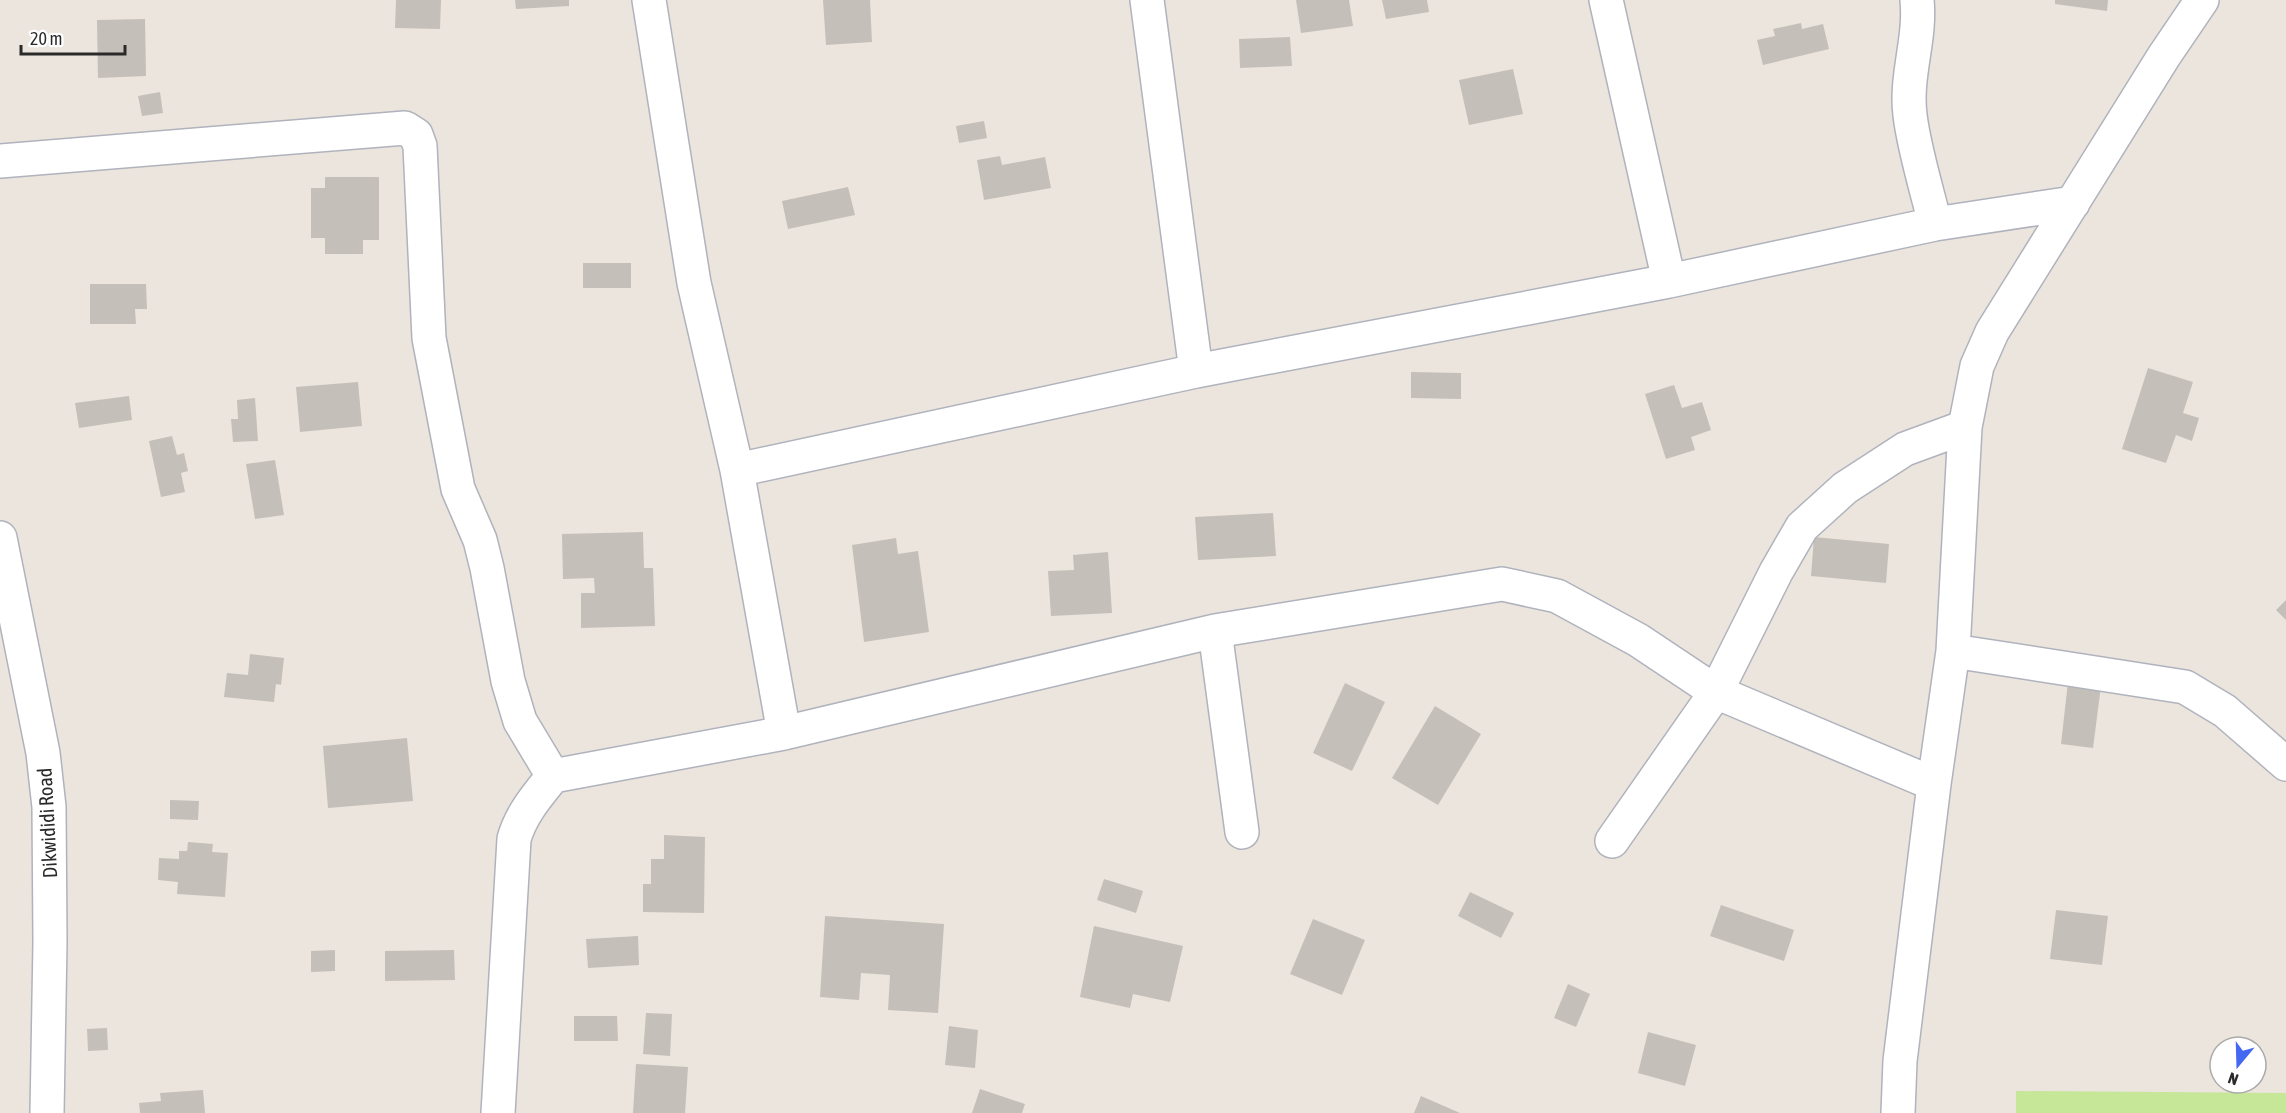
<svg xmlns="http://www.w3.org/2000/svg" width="2286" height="1113" font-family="'Asap Condensed',sans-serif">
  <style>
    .pitch { fill: #c6e698 }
    .building { fill: #c4bfb8 }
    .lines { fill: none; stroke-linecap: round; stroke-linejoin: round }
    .street-casing { stroke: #b0b3bd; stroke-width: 36 }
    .secondary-casing { stroke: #b0b3bd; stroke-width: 36 }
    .street { stroke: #fff; stroke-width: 33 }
    .secondary { stroke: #fff; stroke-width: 33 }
    .labels { text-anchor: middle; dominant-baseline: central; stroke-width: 4.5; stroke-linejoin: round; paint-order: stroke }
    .street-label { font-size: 20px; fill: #2a2a2a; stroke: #fff }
  </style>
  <rect width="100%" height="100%" fill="#ebe5dd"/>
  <path class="pitch" d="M 2016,1091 L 2286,1093 L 2286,1113 L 2016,1113 Z"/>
  <path class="building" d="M 396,0 L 441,0 L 440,29 L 395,28 Z
    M 515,0 L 569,0 L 569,6 L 516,9 Z
    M 823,0 L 870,0 L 872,42 L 826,45 Z
    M 1296,0 L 1349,0 L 1353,26 L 1301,33 Z
    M 1382,0 L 1427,0 L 1429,12 L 1386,19 Z
    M 2055,0 L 2108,0 L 2107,11 L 2055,4 Z
    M 145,19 L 146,76 L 98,78 L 97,20 Z
    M 1801,23 L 1802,29 L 1823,24 L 1829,49 L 1763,65 L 1757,40 L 1775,36 L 1773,29 Z
    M 1290,37 L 1292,66 L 1240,68 L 1239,39 Z
    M 1513,69 L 1523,114 L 1469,125 L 1459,80 Z
    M 160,92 L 163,113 L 142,116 L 138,96 Z
    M 984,121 L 987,138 L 959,143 L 956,126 Z
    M 1000,156 L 1002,165 L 1045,157 L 1051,188 L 984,200 L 977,160 Z
    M 325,177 L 379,177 L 379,240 L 363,240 L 363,254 L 325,254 L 325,238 L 311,238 L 311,188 L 325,188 Z
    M 848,187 L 855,215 L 788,229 L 782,201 Z
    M 583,263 L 631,263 L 631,288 L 583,288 Z
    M 90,284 L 146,284 L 147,309 L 135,309 L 136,324 L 90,324 Z
    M 2148,368 L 2193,382 L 2183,413 L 2199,418 L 2192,441 L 2176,435 L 2166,463 L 2122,449 Z
    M 1411,372 L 1461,373 L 1461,399 L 1411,398 Z
    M 358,382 L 362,426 L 300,432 L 296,387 Z
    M 1674,385 L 1682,408 L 1702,402 L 1711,430 L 1691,437 L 1695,450 L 1666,459 L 1645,394 Z
    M 129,396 L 132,420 L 79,428 L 75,403 Z
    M 255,398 L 258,441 L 233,442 L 231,419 L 238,419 L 237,400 Z
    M 172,436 L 177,455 L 184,453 L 188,471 L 181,473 L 185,492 L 161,497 L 149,441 Z
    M 275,460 L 284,515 L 255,519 L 246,464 Z
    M 1273,513 L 1276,556 L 1198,560 L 1195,517 Z
    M 643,532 L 644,568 L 653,568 L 655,626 L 581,628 L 581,593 L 595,593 L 594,578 L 563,579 L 562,534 Z
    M 1814,537 L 1889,544 L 1886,583 L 1811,576 Z
    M 896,538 L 898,554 L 918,551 L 929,632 L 864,642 L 852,545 Z
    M 1108,552 L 1112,613 L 1051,616 L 1048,571 L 1074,570 L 1073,555 Z
    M 2286,600 L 2286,620 L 2276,610 Z
    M 250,654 L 284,658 L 281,685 L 276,684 L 274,702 L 224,697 L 227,673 L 248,675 Z
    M 2068,682 L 2101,686 L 2093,748 L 2061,744 Z
    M 1345,683 L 1385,702 L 1352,771 L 1313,753 Z
    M 1435,706 L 1481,734 L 1438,805 L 1392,778 Z
    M 407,738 L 413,801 L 328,808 L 323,746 Z
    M 170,800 L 199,801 L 198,820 L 170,819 Z
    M 664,835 L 705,837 L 704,913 L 643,912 L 643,884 L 651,884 L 651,859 L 664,859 Z
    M 188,842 L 213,844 L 212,852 L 228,853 L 225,897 L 177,894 L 178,882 L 158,880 L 159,858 L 179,859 L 179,851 L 187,851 Z
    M 1104,879 L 1143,891 L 1136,913 L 1097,900 Z
    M 1470,892 L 1514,913 L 1501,938 L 1458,916 Z
    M 1721,905 L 1794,930 L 1784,961 L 1710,936 Z
    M 2056,910 L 2108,916 L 2102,965 L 2050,959 Z
    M 825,916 L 944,924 L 938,1013 L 888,1010 L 890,975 L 861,973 L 859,1000 L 820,997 Z
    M 1313,919 L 1365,940 L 1342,995 L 1290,974 Z
    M 1094,926 L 1183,946 L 1170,1002 L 1133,994 L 1130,1008 L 1080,997 Z
    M 638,936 L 639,965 L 588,968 L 586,939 Z
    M 335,950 L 335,971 L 311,972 L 311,951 Z
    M 454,950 L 455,980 L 385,981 L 385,951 Z
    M 1568,984 L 1590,994 L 1576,1027 L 1554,1018 Z
    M 646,1013 L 672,1014 L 670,1056 L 643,1054 Z
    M 574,1016 L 617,1016 L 618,1041 L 574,1041 Z
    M 949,1026 L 978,1030 L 975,1068 L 945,1065 Z
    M 107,1028 L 108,1050 L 88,1051 L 87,1029 Z
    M 1648,1032 L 1696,1045 L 1685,1086 L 1638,1073 Z
    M 636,1064 L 688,1067 L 685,1113 L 633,1113 Z
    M 980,1089 L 1025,1104 L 1022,1113 L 972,1113 Z
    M 203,1090 L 205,1113 L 140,1113 L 139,1103 L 161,1101 L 160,1093 Z
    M 1421,1096 L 1460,1113 L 1414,1113 Z"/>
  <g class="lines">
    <defs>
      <path id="street" d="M 649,0 L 694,283 L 737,470
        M 1147,0 L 1196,371
        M 1606,0 L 1669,281
        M 1917,0 C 1921,39 1905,76 1910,115 C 1914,149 1927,190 1935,224
        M 0,161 L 405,128 L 416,135 L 420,146 L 429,338 L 458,489 L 480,540 L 487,568 L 508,681 L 520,721 L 553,776
        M 1215,631 L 1242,832
        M 1953,651 L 2185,687 L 2225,711 L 2286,764
        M 784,733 L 1215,631 L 1502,584 L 1557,596 L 1638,640 L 1716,692 L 1934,784
        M 1612,841 L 1716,692 L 1776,572 L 1802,527 L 1845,488 L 1905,449 L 1965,427
        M 498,1113 L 514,839 C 521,814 537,796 553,776 L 784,733 L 737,470 L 1196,371 L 1669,281 L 1935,224 L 2073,203
        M 1898,1113 L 1900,1061 L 1934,784 L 1953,651 L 1965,427 L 1977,366 L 1992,332 L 2164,56 L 2202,0"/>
      <path id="secondary" d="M 0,538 L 43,753 L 49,807 L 50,942 L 47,1113"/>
    </defs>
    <use href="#street" class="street-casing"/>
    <use href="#secondary" class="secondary-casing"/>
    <use href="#street" class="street"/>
    <use href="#secondary" class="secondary"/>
  </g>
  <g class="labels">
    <g class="street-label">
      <text transform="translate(47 823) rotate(-93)">Dikwididi Road</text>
    </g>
  </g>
  <g transform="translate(2238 1065) rotate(199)"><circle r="28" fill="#ffffff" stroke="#aaaaaa" stroke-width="1.5"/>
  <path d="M0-4.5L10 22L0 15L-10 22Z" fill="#4468f1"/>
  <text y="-9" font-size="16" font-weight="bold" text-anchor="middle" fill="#2a2a2a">N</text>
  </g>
  <path d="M21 45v9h104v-9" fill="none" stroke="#2a2a2a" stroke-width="3"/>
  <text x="30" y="45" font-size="18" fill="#2a2a2a" stroke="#ffffff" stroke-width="4.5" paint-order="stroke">20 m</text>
</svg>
